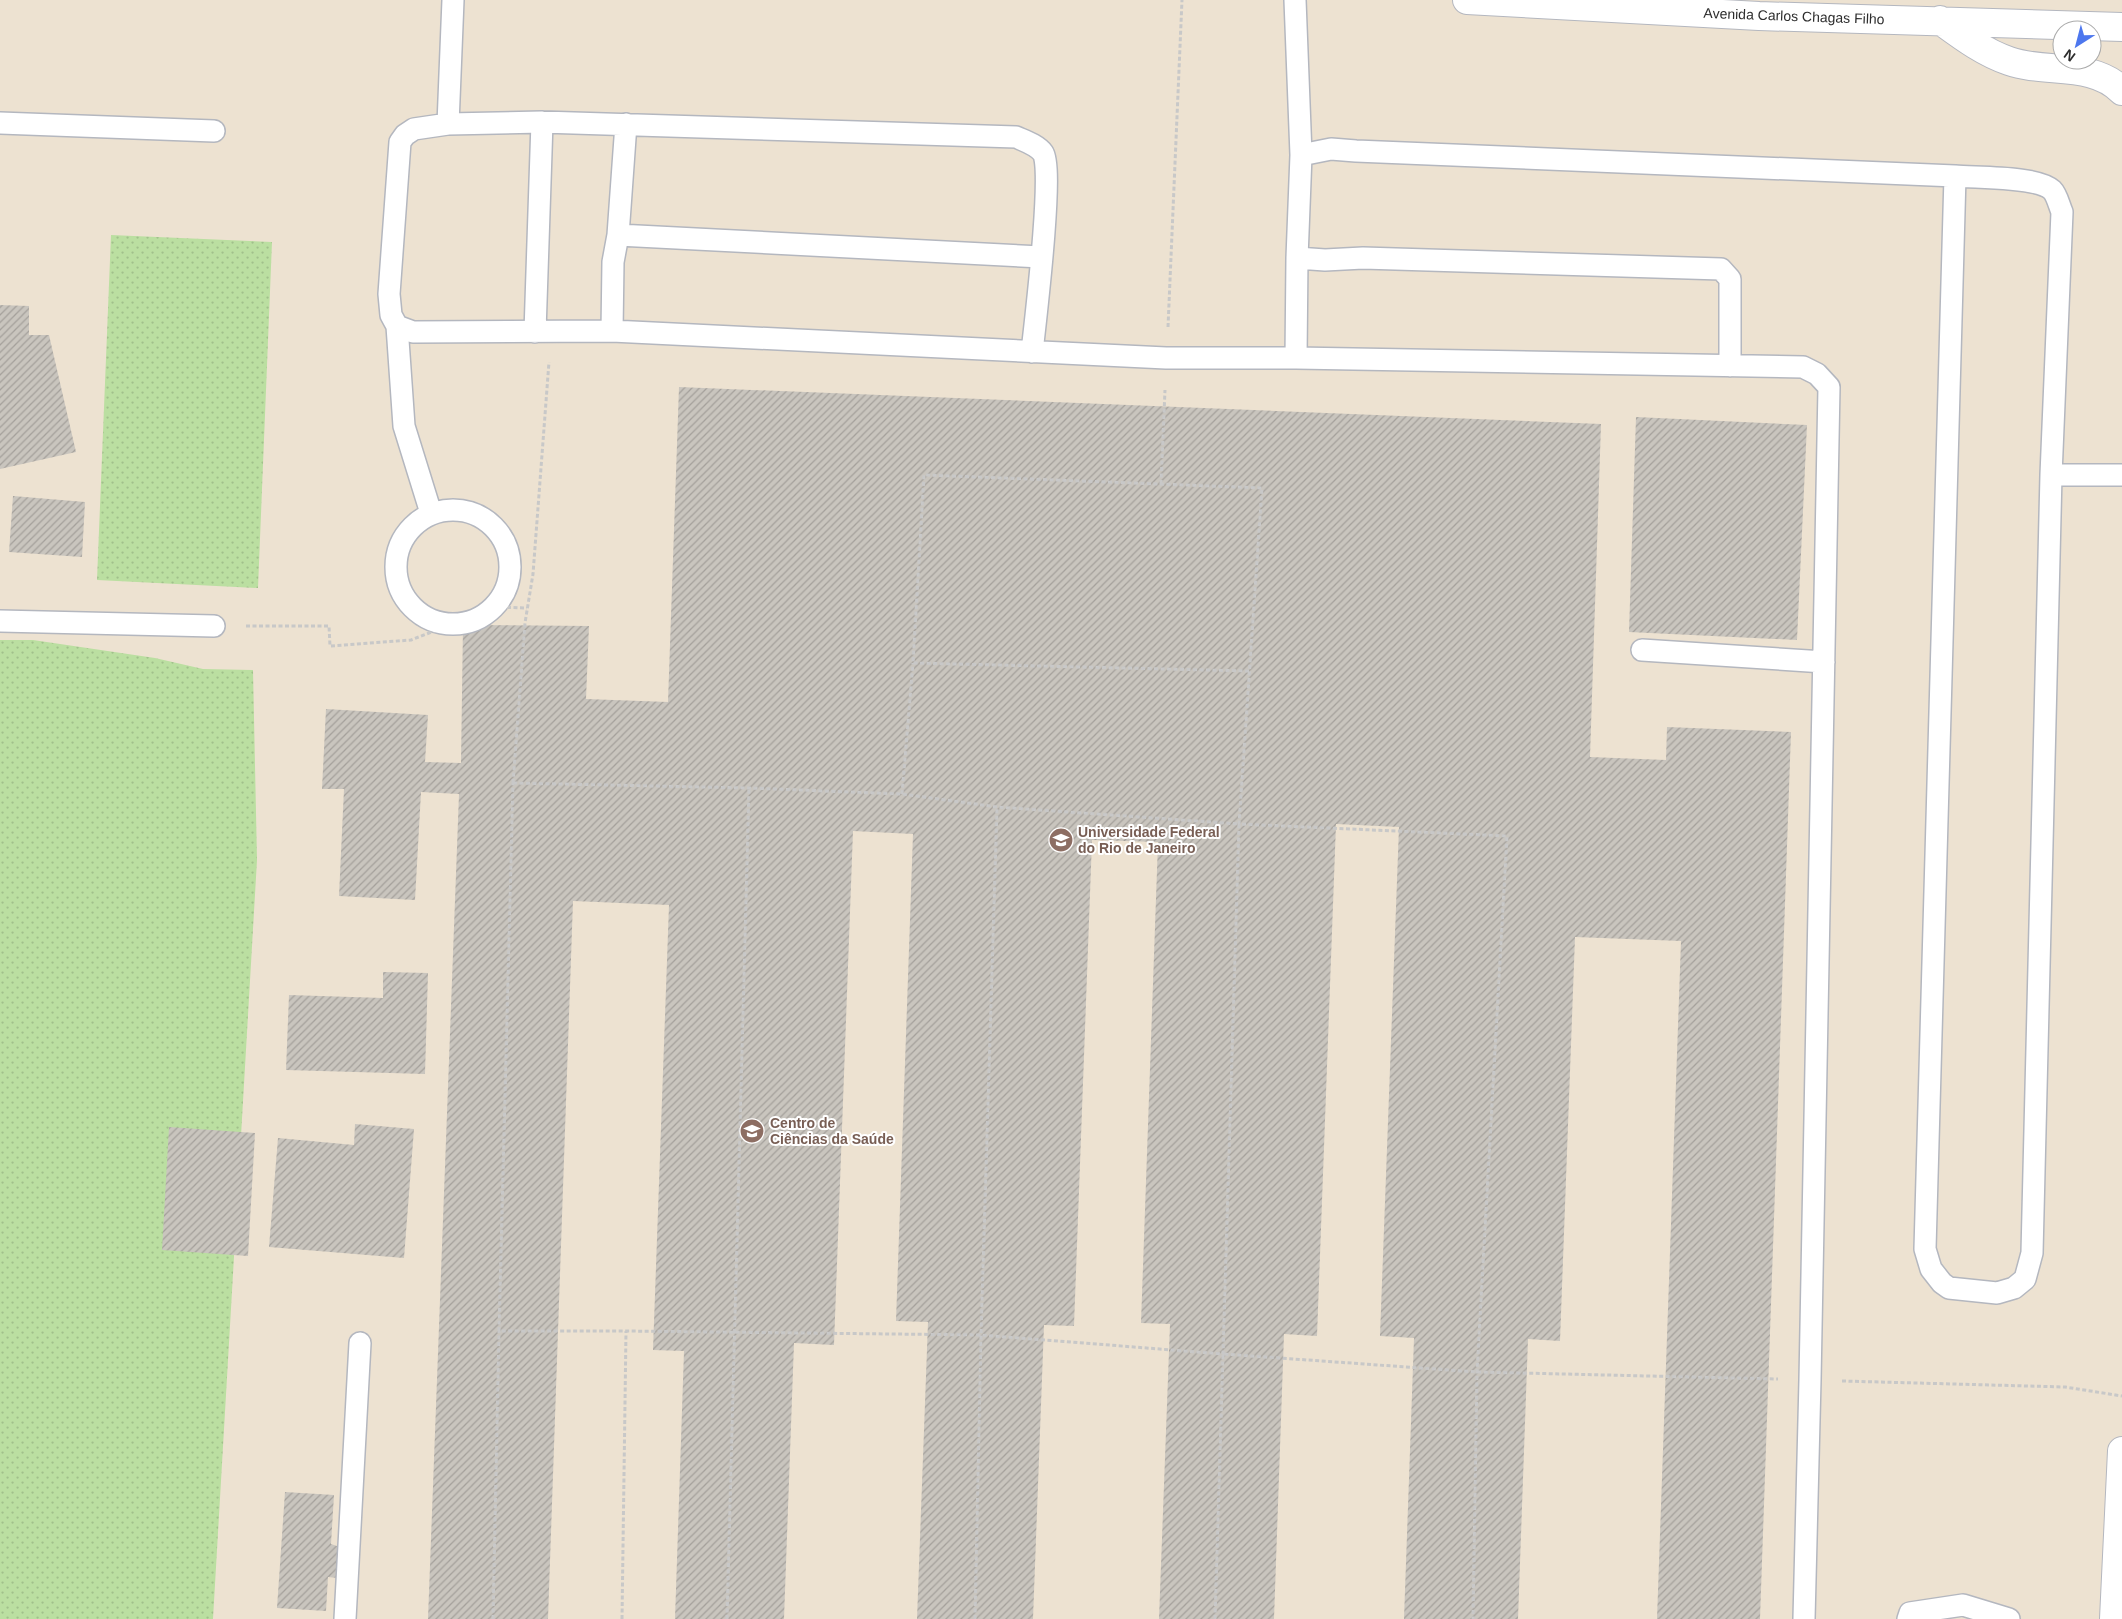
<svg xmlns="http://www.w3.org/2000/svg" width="2122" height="1619" font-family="Helvetica,sans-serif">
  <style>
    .education { fill: #ede2d1; fill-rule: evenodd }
    .grass { fill: url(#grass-dots) }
    .building { fill: url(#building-hatch) }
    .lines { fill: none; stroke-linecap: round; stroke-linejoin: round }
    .lane-casing { stroke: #b4b7bf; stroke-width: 24 }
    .secondary-casing { stroke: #b4b7bf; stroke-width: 30 }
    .path { stroke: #c8c8c8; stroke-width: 3; stroke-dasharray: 4 2.5; stroke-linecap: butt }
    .lane { stroke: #fff; stroke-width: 21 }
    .secondary { stroke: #fff; stroke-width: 28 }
    .labels { text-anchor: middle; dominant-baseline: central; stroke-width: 4; stroke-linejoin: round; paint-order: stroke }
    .street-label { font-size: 14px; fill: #2d2d2d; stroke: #fff }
    .education-label { font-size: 14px; font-weight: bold; fill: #785e54; stroke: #fff; text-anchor: start }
  </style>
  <defs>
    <pattern id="grass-dots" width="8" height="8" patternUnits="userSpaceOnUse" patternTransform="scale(1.25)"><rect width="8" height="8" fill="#bbdfa1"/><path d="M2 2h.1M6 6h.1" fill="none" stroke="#a1c08b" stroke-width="1.8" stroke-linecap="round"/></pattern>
    <pattern id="building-hatch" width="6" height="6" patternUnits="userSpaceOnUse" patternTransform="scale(1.25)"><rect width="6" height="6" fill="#c9c5be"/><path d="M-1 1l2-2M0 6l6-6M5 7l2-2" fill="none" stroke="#a4a09b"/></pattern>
  </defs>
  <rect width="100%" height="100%" fill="#ede7e0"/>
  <path class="education" d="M 0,0 L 2122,0 L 2122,1619 L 0,1619 ZM 2062,30 L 2092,30 L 2092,60 L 2062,60 Z"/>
  <path class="grass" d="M 111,235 L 272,242 L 258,588 L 97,580 Z
    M 0,640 L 33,640 L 155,658 L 203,669 L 253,670 L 257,860 L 213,1619 L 0,1619 Z"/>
  <path class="building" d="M 0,305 L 29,306 L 29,335 L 49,335 L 76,452 L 0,469 Z
    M 679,387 L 1601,424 L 1590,757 L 1666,760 L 1667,727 L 1791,732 L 1760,1619 L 1657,1619 L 1681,941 L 1575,937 L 1560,1341 L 1528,1339 L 1518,1619 L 1404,1619 L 1414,1338 L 1380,1336 L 1399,827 L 1336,824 L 1317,1336 L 1284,1334 L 1274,1619 L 1159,1619 L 1170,1324 L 1141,1323 L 1158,842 L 1092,840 L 1074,1326 L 1044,1325 L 1033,1619 L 917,1619 L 928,1322 L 896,1321 L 913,834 L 853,831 L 834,1345 L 794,1343 L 784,1619 L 675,1619 L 684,1351 L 653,1350 L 669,905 L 573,901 L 548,1619 L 428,1619 L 459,794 L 421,792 L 415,900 L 339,896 L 344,789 L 322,789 L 326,709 L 428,715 L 425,762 L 461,763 L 463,625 L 589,626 L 586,699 L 668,702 Z
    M 1636,417 L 1807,425 L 1797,640 L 1629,632 Z
    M 13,496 L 85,502 L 82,557 L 9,552 Z
    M 383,972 L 428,973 L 425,1074 L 286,1070 L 289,995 L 383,998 Z
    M 355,1124 L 414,1129 L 404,1258 L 269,1247 L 278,1138 L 354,1145 Z
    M 169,1127 L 255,1133 L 248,1256 L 162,1250 Z
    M 285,1492 L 334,1495 L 331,1544 L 349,1550 L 346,1579 L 328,1577 L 326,1611 L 277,1608 Z"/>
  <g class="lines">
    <defs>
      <path id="lane" d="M 1295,0 L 1301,155
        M 0,123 L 214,131
        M 448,124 L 453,0
        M 618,235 L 626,124
        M 397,326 L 404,426 L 431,513
        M 612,331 L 613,262 L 618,235 L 1041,257
        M 535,332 L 542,122
        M 1032,352 C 1035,324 1054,168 1043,153 C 1037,145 1025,141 1016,137 L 542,122 L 448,124 L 414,129 L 405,135 L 400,142 L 389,294 L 391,315 L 397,326 L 413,332 L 612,331 L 1166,358 L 1296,358 L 1803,367 L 1817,374 L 1829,387 L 1810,1380 L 1804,1619
        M 1296,358 L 1297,258
        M 1730,366 L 1730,279 L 1721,269 L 1363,258 L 1325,260 L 1297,258 L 1301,155 L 1331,149 L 1356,151 L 1955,176 C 1977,178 2037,176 2052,190 C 2057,195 2059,205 2062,212 L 2051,475 L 2032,1253 L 2025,1279 L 2014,1288 L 1997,1293 L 1949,1288 L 1942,1283 L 1931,1269 L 1925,1249 L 1955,176
        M 2051,475 L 2122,475
        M396 567a57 57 0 1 1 114 0a57 57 0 1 1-114 0Z
        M 0,621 L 214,626
        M 1642,650 L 1824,662
        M 345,1619 L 360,1343
        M 1908,1619 L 1910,1613 L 1963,1605 L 2009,1619"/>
      <path id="secondary" d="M 1467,0 L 1759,16 L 2122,27
        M 1940,20 C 1962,36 1983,52 2009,61 C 2046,74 2093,61 2122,91
        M 2114,1619 L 2122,1451"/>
    </defs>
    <use href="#lane" class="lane-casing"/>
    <use href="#secondary" class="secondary-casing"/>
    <path class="path" d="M 1168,327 L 1182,0
      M 1161,484 L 1165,390
      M 494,607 L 527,608
      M 246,626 L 329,626 L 330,646 L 411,640 L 452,624
      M 1249,671 L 913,663 L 924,475 L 1262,488 L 1239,824 L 1507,836 L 1477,1372 L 1473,1619
      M 513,783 L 749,788 L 902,794 L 997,807 L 1239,824 L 1223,1354 L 981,1335 L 626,1331 L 499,1331 Z
      M 513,783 L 525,623 L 533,574 L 549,362
      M 902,794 L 913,663
      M 1842,1381 L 2065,1387 L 2122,1396
      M 493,1619 L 499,1331
      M 622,1619 L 626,1331
      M 727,1619 L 749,788
      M 975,1619 L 981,1335 L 997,807
      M 1215,1619 L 1223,1354 L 1477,1372 L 1778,1379"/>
    <use href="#lane" class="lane"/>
    <use href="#secondary" class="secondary"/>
  </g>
  <defs>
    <symbol id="university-disc" viewBox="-11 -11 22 22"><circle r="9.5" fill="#8d6e63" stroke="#fff"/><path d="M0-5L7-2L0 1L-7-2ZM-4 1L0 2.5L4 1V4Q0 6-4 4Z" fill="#fff"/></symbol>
  </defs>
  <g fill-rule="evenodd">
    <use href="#university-disc" x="1047" y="826" width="28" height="28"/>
    <use href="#university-disc" x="738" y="1117" width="28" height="28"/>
  </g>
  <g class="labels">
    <g class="street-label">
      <text transform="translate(1794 16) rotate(2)">Avenida Carlos Chagas Filho</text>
    </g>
    <g class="education-label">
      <text x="1078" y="832">Universidade Federal<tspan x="1078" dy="16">do Rio de Janeiro</tspan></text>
      <text x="770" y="1123">Centro de<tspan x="770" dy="16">Ciências da Saúde</tspan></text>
    </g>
  </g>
  <g transform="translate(2077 45) rotate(216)"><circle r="24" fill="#ffffff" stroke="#ababab"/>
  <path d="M0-4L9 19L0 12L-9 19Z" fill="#4d77ee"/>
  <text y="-8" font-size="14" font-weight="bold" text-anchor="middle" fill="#2d2d2d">N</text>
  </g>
</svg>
